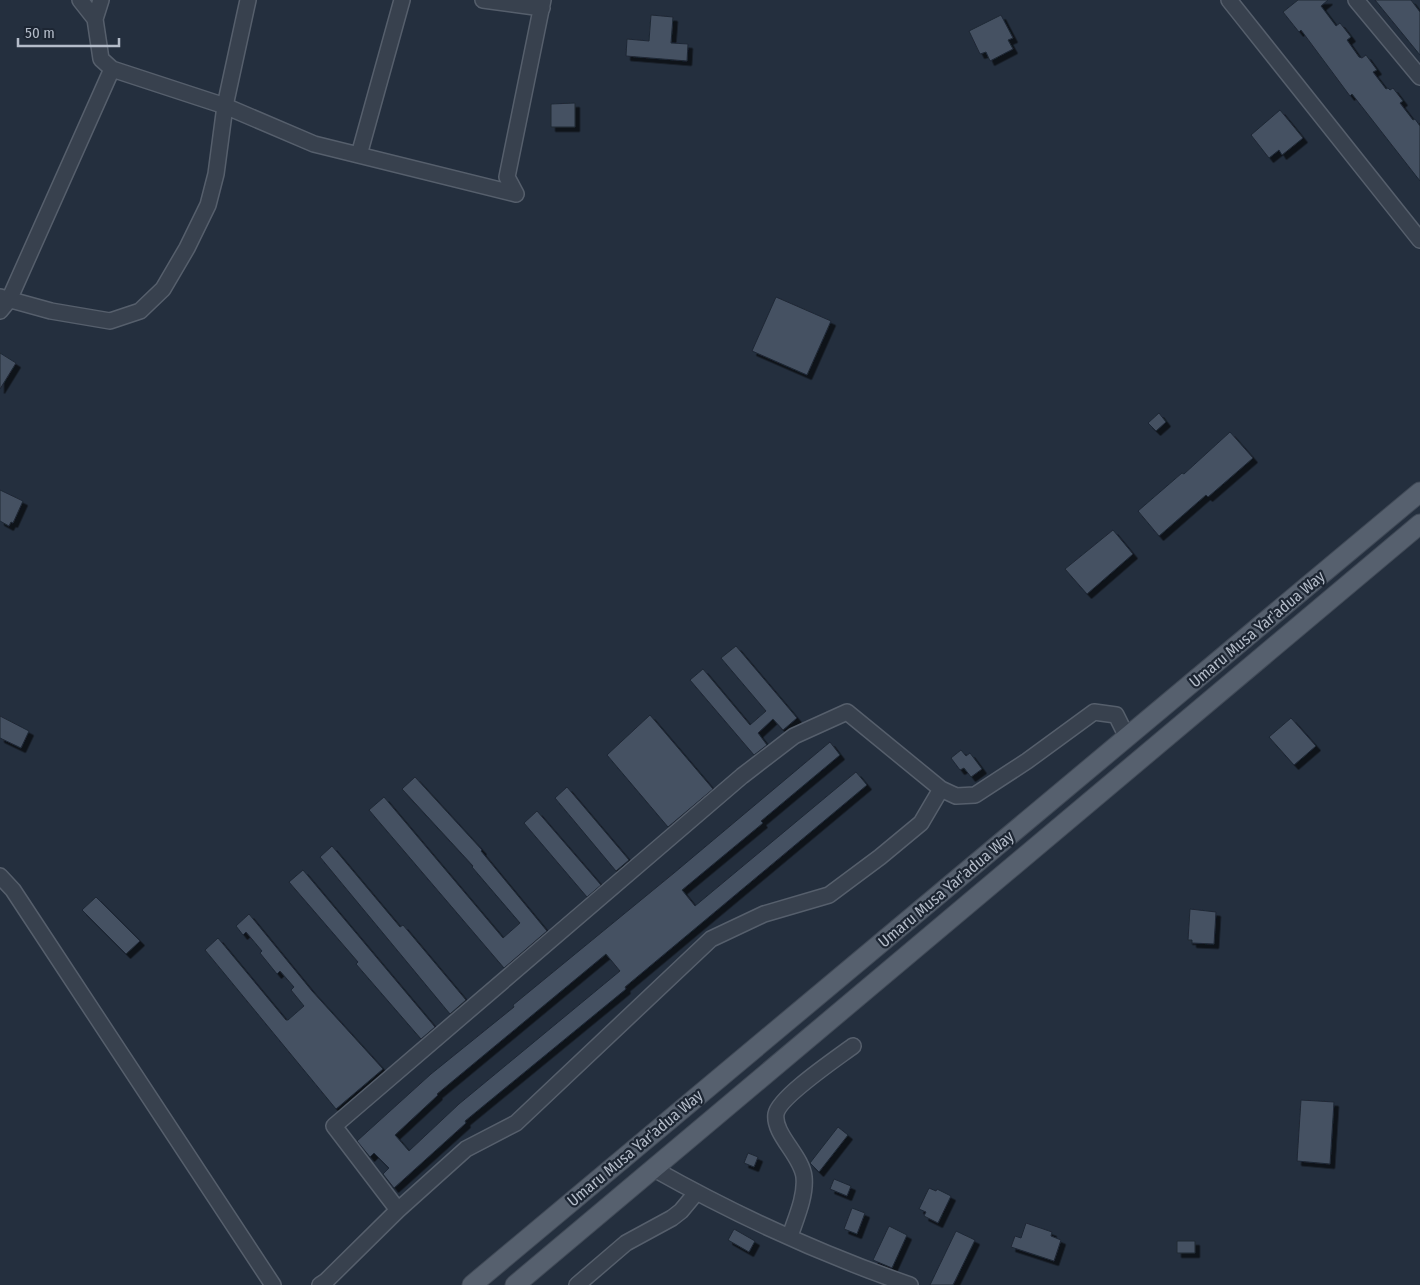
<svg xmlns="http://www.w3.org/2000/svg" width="1420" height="1285" font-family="'Fira Sans Condensed',sans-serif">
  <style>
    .building { fill: #455162; stroke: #1f2835; fill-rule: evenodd; filter: url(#shadow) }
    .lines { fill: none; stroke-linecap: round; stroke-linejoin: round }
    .minor-casing { stroke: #565f6c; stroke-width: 18 }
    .major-casing { stroke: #414a57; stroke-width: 21 }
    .minor { stroke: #38414e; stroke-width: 15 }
    .major { stroke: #56606e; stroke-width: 19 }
    .labels { text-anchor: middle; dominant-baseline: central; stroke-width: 4.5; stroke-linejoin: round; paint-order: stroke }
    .street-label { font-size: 16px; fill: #b4bcc9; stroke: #1d2633 }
  </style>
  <defs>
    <filter id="shadow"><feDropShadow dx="4.5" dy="4.5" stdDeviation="0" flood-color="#0009"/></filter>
  </defs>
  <rect width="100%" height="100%" fill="#242f3e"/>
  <path class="building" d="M 1298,0 L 1328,0 L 1321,6 L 1336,26 L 1340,23 L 1351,37 L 1347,40 L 1359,57 L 1362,58 L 1366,55 L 1377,70 L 1373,72 L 1386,89 L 1388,88 L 1390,90 L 1393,88 L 1403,101 L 1400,103 L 1413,120 L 1415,119 L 1420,126 L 1420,181 L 1352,94 L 1350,96 L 1301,30 L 1299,32 L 1283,12 Z
    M 1375,0 L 1411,0 L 1420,12 L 1420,55 Z
    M 651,15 L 673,17 L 671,43 L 688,44 L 687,61 L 626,56 L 627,39 L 649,41 Z
    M 1001,15 L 1013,38 L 1008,40 L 1013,49 L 990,61 L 986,52 L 980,54 L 969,31 Z
    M 575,103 L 575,127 L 551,127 L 551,104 Z
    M 1280,110 L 1303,138 L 1282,155 L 1279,150 L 1269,158 L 1251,135 Z
    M 776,297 L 831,321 L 807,375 L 752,351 Z
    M 0,353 L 16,363 L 0,389 Z
    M 1159,413 L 1166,422 L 1156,431 L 1148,423 Z
    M 1230,432 L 1253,458 L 1208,497 L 1206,495 L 1159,536 L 1138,511 L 1182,473 L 1184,474 Z
    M 0,490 L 23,501 L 13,523 L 11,522 L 9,526 L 0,521 Z
    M 1113,530 L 1133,554 L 1087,594 L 1065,569 Z
    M 736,646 L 797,718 L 783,730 L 773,719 L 758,733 L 767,745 L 754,755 L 690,680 L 703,669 L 750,725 L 766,711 L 721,658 Z
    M 650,715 L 713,789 L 668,827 L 607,755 Z
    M 0,716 L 29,731 L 21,748 L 0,738 Z
    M 1291,718 L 1316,746 L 1294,765 L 1269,737 Z
    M 830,742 L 840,755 L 761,821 L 763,823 L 682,890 L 695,906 L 856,772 L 867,785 L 625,987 L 626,989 L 465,1121 L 466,1123 L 394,1188 L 383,1174 L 389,1168 L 374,1153 L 370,1157 L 357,1141 L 431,1074 L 514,1007 L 513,1005 L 674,873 ZM 606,954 L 620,971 L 459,1104 L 409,1151 L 395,1135 L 438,1095 L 437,1094 Z
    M 961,750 L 966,756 L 970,753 L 982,769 L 971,777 L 964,768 L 960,770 L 951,758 Z
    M 415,777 L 482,850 L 481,851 L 547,931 L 504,968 L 369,810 L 384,797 L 503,938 L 520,923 L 472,867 L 473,866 L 402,789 Z
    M 567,787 L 629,860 L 616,871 L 555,798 Z
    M 537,811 L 601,885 L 587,897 L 524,823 Z
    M 332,846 L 400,927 L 403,925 L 466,1000 L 450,1014 L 320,857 Z
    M 303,870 L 435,1027 L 421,1039 L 356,964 L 358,962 L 289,882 Z
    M 96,897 L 140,941 L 126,954 L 82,910 Z
    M 1190,909 L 1216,912 L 1214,944 L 1192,943 L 1192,940 L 1188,940 Z
    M 249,914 L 312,991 L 383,1069 L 336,1109 L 205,950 L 218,938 L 286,1020 L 288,1020 L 304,1006 L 291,990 L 294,987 L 280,971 L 277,974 L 260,953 L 262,951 L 246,932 L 243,935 L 236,926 Z
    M 1301,1100 L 1334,1102 L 1330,1164 L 1297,1161 Z
    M 838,1127 L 848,1135 L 819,1172 L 810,1163 Z
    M 748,1153 L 758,1157 L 754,1167 L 744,1163 Z
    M 834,1179 L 851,1186 L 847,1196 L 830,1189 Z
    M 929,1188 L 936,1191 L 937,1189 L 951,1196 L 938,1223 L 924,1216 L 926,1212 L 919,1209 Z
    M 852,1208 L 865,1213 L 857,1234 L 844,1229 Z
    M 1026,1223 L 1052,1232 L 1051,1236 L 1061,1240 L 1054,1261 L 1011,1247 L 1015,1236 L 1021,1238 Z
    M 889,1226 L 907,1235 L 892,1268 L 873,1260 Z
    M 734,1229 L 755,1241 L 749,1252 L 728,1240 Z
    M 956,1231 L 975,1240 L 953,1285 L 930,1285 Z
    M 1177,1241 L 1195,1241 L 1195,1253 L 1177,1253 Z"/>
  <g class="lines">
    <defs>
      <path id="minor" d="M 80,0 L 95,19
        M 101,0 L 95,19 L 101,59 L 112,69 L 225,106 L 314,144 L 516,194
        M 483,0 L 542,8
        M 1229,0 L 1420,240
        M 1356,0 L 1420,77
        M 359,155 L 402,0
        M 516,194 L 507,177 L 543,0
        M 0,297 L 51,311 L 110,321 L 140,311 L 163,289 L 187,248 L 208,205 L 216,174 L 225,106 L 248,0
        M 0,311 L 9,300 L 112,69
        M 0,876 L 13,890 L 273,1285
        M 654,1169 C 734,1214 823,1255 910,1285
        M 398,1210 L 334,1126 L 742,776 L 794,736 L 847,712 L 941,789 L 956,796 L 975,795 L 1027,761 L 1094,712 L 1116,715 L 1127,737
        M 790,1236 C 796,1218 806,1196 804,1177 C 802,1156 773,1134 776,1114 C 779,1097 837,1058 853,1046
        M 320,1285 L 326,1281 L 398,1210 L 466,1149 L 516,1123 L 711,939 L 764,914 L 829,895 L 880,857 L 921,823 L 941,789
        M 577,1285 L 626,1243 L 672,1218 L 681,1211 L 696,1193"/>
      <path id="major" d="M 472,1285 L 1420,492
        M 515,1285 L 1420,524"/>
    </defs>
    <use href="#minor" class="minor-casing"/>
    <use href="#major" class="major-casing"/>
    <use href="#minor" class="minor"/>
    <use href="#major" class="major"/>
  </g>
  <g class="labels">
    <g class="street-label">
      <text transform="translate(1257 629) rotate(-40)">Umaru Musa Yar'adua Way</text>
      <text transform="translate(946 889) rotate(-40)">Umaru Musa Yar'adua Way</text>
      <text transform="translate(635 1148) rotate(-40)">Umaru Musa Yar'adua Way</text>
    </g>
  </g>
  <path d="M18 38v8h101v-8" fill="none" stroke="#b4bcc9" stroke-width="2.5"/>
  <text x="25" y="38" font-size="15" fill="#b4bcc9" stroke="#1d2633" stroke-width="4" paint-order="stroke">50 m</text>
</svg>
